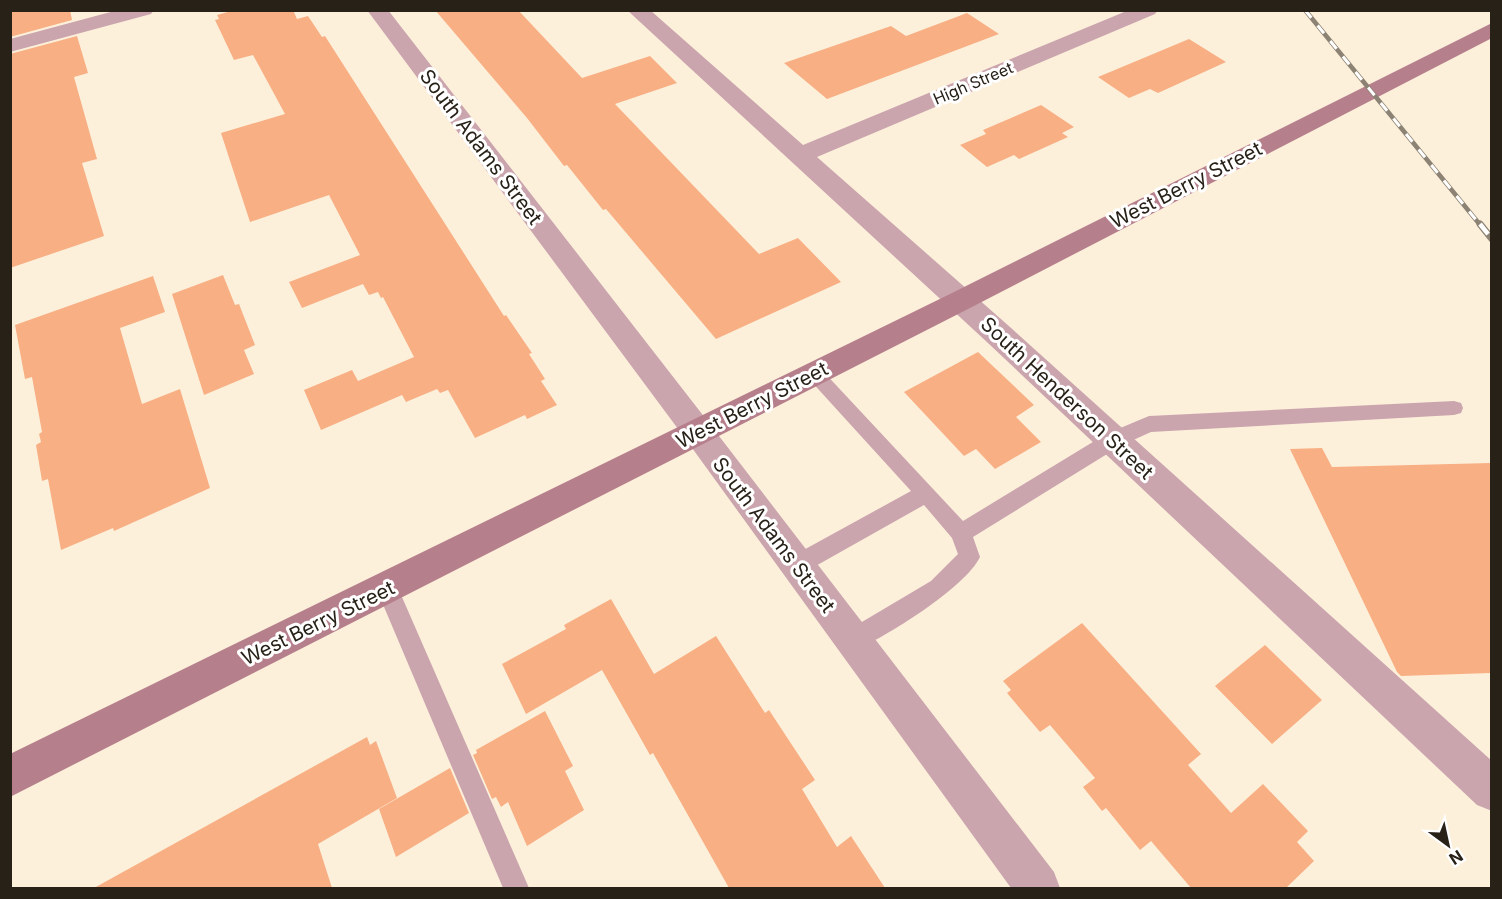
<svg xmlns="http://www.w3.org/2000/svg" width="1502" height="899" font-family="Inter,sans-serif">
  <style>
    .building { fill: #f8af84 }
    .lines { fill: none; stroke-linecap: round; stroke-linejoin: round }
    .lane { fill: #cba5ae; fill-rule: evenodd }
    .street { fill: #cba5ae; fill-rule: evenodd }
    .secondary { fill: #b67f8c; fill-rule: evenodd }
    .rail-far1-casing { stroke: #8c8374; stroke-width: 4.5 }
    .rail-casing { stroke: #8c8374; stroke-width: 7 }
    .rail-far1 { stroke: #fff; stroke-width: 3; stroke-dasharray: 10; stroke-linecap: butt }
    .rail { stroke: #fff; stroke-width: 4.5; stroke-dasharray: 13; stroke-linecap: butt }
    .labels { text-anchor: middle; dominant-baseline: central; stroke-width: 6; stroke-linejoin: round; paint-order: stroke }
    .far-street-label { font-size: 16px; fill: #272118; stroke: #fff }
    .street-label { font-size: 20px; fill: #272118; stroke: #fff }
  </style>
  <rect width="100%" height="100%" fill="#fdf0db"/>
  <path class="building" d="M 10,10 L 70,10 L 72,20 L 10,37 Z
    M 235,10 L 293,10 L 297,19 L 308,16 L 322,37 L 325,36 L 504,316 L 506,315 L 532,353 L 529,354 L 545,379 L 541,381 L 557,405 L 527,419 L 525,415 L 475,438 L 448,390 L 440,393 L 437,389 L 406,402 L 402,395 L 321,430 L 304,390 L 352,370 L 358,381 L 414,357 L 383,297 L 381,298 L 378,292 L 369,295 L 363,284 L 302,308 L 289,282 L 360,255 L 329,195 L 250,222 L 221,133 L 285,114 L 253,55 L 234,60 L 215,20 L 219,19 L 217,15 Z
    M 435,10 L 518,10 L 582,78 L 650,56 L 677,83 L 615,104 L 759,254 L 798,238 L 841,282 L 716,339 L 606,209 L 603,210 L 567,165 L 564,166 L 527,118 Z
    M 967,13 L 999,34 L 827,99 L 784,63 L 891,26 L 906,36 Z
    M 77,36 L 88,73 L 74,77 L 97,159 L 82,163 L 104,236 L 10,268 L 10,54 Z
    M 1189,39 L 1226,62 L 1158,93 L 1150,89 L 1129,98 L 1098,77 Z
    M 1041,105 L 1074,127 L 1062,133 L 1068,137 L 1019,159 L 1014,155 L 987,167 L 960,145 L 986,134 L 983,130 Z
    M 223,275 L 235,305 L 239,304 L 255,345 L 244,350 L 254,374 L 204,395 L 172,294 Z
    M 153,276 L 165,312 L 120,328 L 142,404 L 180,389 L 210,488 L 114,531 L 113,528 L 61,550 L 48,479 L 42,481 L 36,445 L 41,442 L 39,434 L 42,432 L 32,377 L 25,379 L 15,325 Z
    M 978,352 L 1034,405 L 1016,417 L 1041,442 L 995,469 L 976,449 L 964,456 L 904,392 Z
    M 1322,448 L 1332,467 L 1491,463 L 1491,673 L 1401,676 L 1397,672 L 1290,449 Z
    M 611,599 L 654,674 L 716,636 L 765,713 L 769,710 L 815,780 L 802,789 L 837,847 L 851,836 L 885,888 L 729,888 L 653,753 L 650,755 L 602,670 L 526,714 L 502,664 L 566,629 L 564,625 Z
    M 1082,623 L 1201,754 L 1188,765 L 1231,813 L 1263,784 L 1308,831 L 1297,842 L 1314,861 L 1286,888 L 1191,888 L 1151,841 L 1140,850 L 1106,808 L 1102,811 L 1083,787 L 1095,778 L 1050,725 L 1040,732 L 1007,693 L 1011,690 L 1003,681 Z
    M 1265,645 L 1322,700 L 1272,744 L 1215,686 Z
    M 545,711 L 573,766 L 565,771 L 584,810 L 527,846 L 508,802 L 501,807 L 496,797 L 492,799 L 473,755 L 477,753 L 476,750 Z
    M 367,737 L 370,745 L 376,741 L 397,798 L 318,844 L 332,888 L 94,888 Z
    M 450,768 L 469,813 L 396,857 L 379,809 Z"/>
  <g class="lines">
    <path class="lane" d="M 815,367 L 821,369 L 963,521 L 1106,434 L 1149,416 L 1454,401 L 1461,403 L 1463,408 L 1461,413 L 1454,415 L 1151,432 L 1120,446 L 973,537 L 980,557 C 966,587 885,638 853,651 L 845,648 L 842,640 L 845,632 L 931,581 L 958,554 L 952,538 L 924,505 L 805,572 L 797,575 L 789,572 L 786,565 L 789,558 L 911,491 L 809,379 L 806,374 L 809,369 Z
      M 387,578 L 395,581 L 529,888 L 503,888 L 376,588 L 379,581 Z"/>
    <path class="street" d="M 118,10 L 154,10 L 151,14 L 10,52 L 10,39 Z
      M 367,10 L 388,10 L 709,423 L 1054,872 L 1060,888 L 1011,888 L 687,441 Z
      M 627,10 L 650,10 L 803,145 L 1129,10 L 1158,10 L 1155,14 L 817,157 L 1010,327 L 1492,761 L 1492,811 L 1477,805 L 988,343 Z"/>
    <path class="secondary" d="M 1492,23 L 1492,38 L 970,308 L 10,797 L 10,754 L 950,294 Z"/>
    <defs>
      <path id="rail-far1" d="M 1305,10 L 1481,226"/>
      <path id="rail" d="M 1480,224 L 1492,239"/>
    </defs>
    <use href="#rail-far1" class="rail-far1-casing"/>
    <use href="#rail" class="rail-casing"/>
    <use href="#rail-far1" class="rail-far1"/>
    <use href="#rail" class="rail"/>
  </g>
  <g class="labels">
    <g class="far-street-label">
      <text transform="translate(973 83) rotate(-23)">High Street</text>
    </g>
    <g class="street-label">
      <text transform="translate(481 147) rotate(53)">South Adams Street</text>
      <text transform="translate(1186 185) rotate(-27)">West Berry Street</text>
      <text transform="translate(1067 398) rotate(43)">South Henderson Street</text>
      <text transform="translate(752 405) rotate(-27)">West Berry Street</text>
      <text transform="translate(774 535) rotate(53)">South Adams Street</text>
      <text transform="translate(318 623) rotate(-26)">West Berry Street</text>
    </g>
  </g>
  <rect width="1502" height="899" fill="none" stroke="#272118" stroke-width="24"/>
  <g transform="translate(1448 845) rotate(147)" stroke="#ffffff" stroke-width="4.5" paint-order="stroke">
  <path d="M0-4.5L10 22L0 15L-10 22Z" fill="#272118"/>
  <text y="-9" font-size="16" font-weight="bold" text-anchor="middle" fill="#272118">N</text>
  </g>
</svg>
